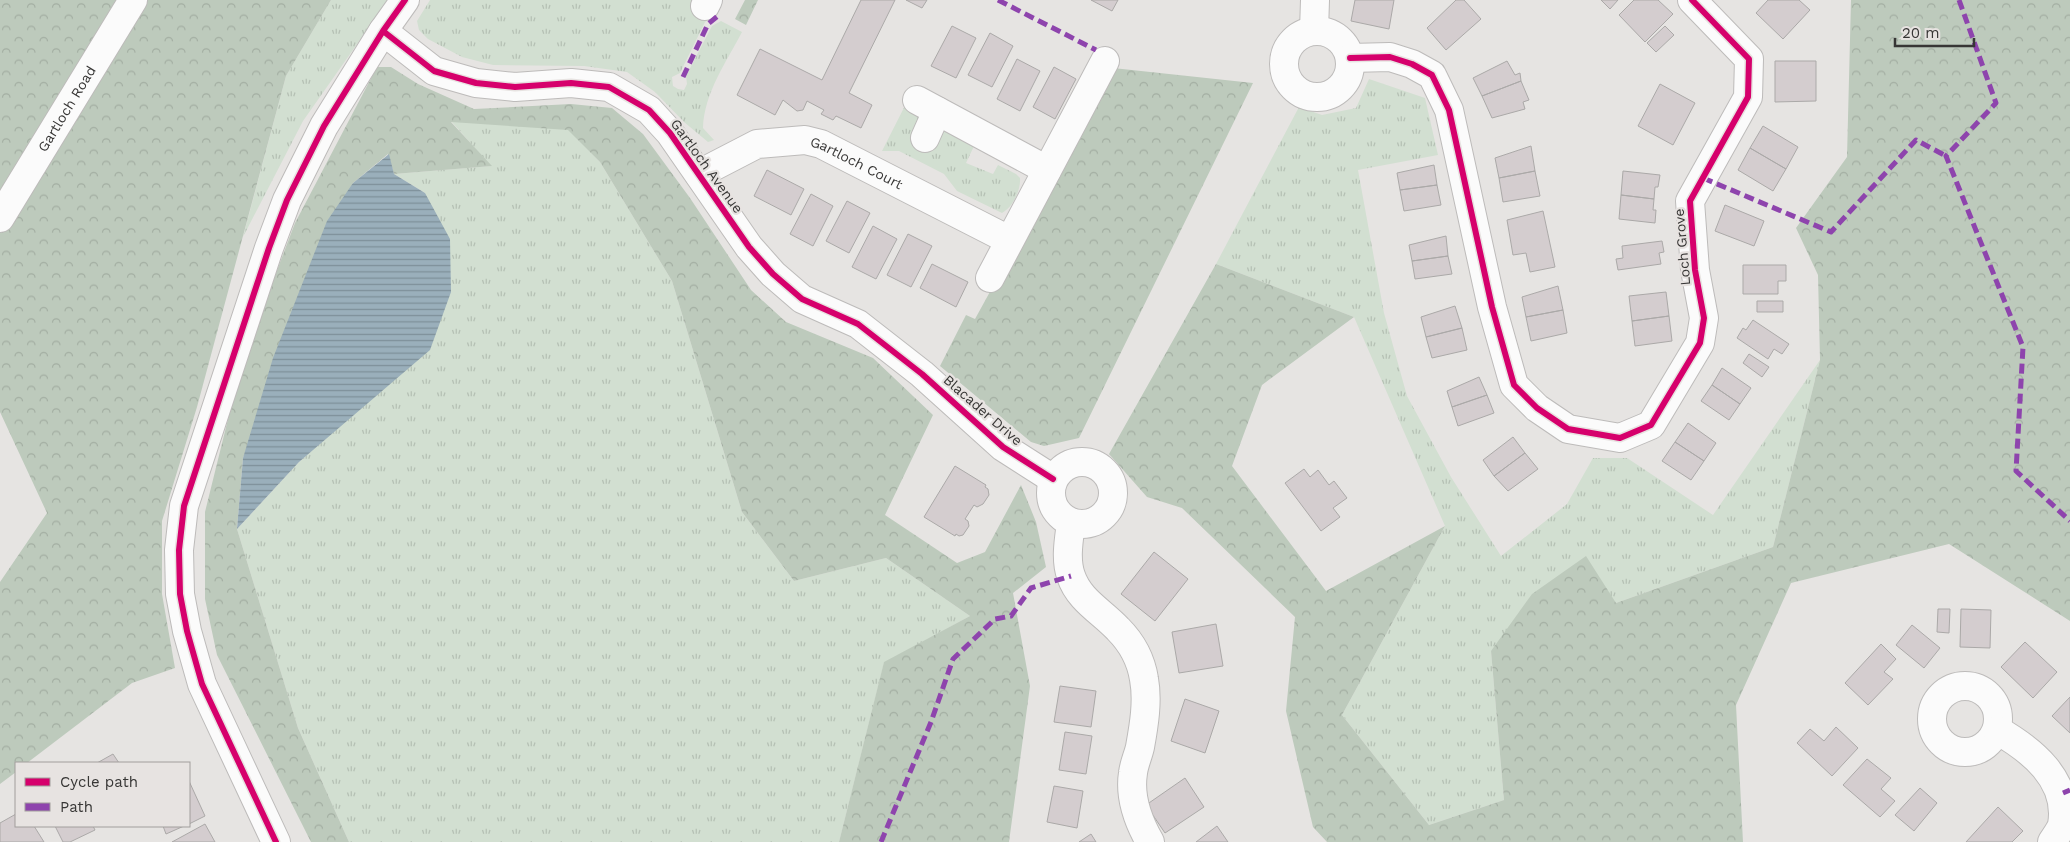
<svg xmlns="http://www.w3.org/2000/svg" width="2070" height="842" font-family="'Work Sans',sans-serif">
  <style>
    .grass { fill: url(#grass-tufts) }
    .forest { fill: url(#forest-crowns) }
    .water { fill: url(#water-rules) }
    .building { fill: #d4cdcf; stroke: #aba9a8 }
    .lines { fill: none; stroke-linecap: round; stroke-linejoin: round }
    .street-casing { stroke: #bdbbba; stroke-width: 30 }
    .secondary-casing { stroke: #bdbbba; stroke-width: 30 }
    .street { stroke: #fbfbfb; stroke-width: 28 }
    .secondary { stroke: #fbfbfb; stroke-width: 28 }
    .quiet { stroke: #8e44ad; stroke-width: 5; stroke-dasharray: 10 5; stroke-linecap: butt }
    .cycleway-casing { stroke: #e7e3e1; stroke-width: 9 }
    .cycleway { stroke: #d6006c; stroke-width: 6 }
    .labels { text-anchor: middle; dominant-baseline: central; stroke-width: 4.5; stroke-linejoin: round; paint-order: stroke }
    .street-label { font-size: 14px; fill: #373635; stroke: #e7e3e1 }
  </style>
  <defs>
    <pattern id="grass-tufts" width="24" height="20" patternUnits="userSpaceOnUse" patternTransform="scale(1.25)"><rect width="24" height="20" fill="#d2dfd1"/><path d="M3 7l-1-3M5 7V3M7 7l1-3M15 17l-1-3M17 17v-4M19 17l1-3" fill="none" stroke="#b5c0b4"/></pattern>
    <pattern id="forest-crowns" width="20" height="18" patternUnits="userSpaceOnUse" patternTransform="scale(1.25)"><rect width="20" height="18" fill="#bdcabc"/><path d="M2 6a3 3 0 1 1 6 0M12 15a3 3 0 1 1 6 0" fill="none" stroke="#a3aea2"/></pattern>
    <pattern id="water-rules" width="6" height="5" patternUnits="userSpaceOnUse" patternTransform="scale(1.25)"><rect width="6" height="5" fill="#9aafbb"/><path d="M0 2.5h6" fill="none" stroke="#7e8f99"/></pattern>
  </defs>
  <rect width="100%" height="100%" fill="#e6e4e2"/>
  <path class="grass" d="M 331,0 L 388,0 L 303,121 L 243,237 L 286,76 Z
    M 430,0 L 696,0 L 712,17 L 705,22 L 680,73 L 672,77 L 673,86 L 678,89 L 684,90 L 687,84 L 686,76 L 712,26 L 721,21 L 742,32 C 727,61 704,93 703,128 L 714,140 L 708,142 L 684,122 L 655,92 L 627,72 L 584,66 L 493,65 L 462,57 L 428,39 L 419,30 L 417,21 Z
    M 1369,79 L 1425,98 L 1438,155 L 1358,170 L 1384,313 L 1407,396 L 1451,477 L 1501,556 L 1567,504 L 1593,458 L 1627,458 L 1713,515 L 1820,360 L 1773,547 L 1616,603 L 1491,651 L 1504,800 L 1429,825 L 1342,715 L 1445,526 L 1354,317 L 1216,264 L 1299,107 L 1322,115 L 1356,108 Z
    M 915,86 L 921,89 L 939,131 L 945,130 L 975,144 L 966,163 L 993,174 L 998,165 L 1016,174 L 1020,178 C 1021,190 1013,207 1002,213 L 957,191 L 944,174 L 899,151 L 882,151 Z
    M 451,121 L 568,129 L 600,162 L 672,281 L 742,512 L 794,581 L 886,558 L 970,616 L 884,663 L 839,842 L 349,842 L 298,728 L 237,529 L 299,462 L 351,416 L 425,193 L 394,174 L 491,166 Z"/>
  <path class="forest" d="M 0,0 L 331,0 L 286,76 L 197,407 L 162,521 L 162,594 L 175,668 L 132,683 L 27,763 L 16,763 L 16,772 L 0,784 L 0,582 L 47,513 L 0,412 Z
    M 745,0 L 758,0 L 746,25 L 735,19 Z
    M 1851,0 L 2070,0 L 2070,621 L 1949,544 L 1791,583 L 1736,705 L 1743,842 L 1327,842 L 1313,827 L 1286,711 L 1295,617 L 1182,508 L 1147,497 L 1109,454 L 1216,264 L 1354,317 L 1262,385 L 1232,466 L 1326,591 L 1445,526 L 1342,715 L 1429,825 L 1504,800 L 1491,651 L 1532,594 L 1586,556 L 1616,603 L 1773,547 L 1820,360 L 1818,275 L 1796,228 L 1847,157 Z
    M 377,67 L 391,67 L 418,84 L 474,109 L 571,104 L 612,108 L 643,134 L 690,198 L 751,290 L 786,322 L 873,358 L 933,415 L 885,515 L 957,563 L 985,552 L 1021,485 L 1036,522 L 1046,567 L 1013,593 L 1030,686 L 1009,842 L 839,842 L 884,662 L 970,616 L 886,558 L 794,581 L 742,512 L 672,281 L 600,162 L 568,130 L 451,122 L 492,166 L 394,174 L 388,154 L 353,183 L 243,458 L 237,529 L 298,728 L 349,842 L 311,842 L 217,655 L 205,599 L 205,512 L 231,407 L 260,315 L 295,223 Z
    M 1113,68 L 1253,83 L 1079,438 L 1044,446 L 1031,442 L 940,366 L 966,315 L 975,319 Z"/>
  <path class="water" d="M 389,154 L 394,174 L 425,193 L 450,239 L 451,292 L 430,350 L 299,462 L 237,529 L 243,458 L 273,358 L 327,221 L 353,183 Z"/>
  <path class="building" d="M 861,0 L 895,0 L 849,93 L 872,105 L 861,128 L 836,116 L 833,120 L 821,114 L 824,110 L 807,101 L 803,110 L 797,111 L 783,100 L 775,115 L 737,95 L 760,49 L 822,80 Z
    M 906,0 L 927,0 L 922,8 Z
    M 1091,0 L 1118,0 L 1112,11 Z
    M 1355,0 L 1394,0 L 1389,29 L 1351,21 Z
    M 1456,0 L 1464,0 L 1481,19 L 1446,50 L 1427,28 Z
    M 1601,0 L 1618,0 L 1610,9 Z
    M 1634,0 L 1658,0 L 1673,14 L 1645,42 L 1619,15 Z
    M 1768,0 L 1799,0 L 1810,10 L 1783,39 L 1756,13 Z
    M 952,26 L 976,38 L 956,78 L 931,66 Z
    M 1665,26 L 1674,35 L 1656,52 L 1647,43 Z
    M 990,33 L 1013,46 L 992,87 L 968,75 Z
    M 1017,59 L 1040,71 L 1020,111 L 997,99 Z
    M 1507,61 L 1515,75 L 1520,73 L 1521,81 L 1482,96 L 1473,78 Z
    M 1775,61 L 1816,61 L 1816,101 L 1775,102 Z
    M 1054,67 L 1076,79 L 1055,119 L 1033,107 Z
    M 1521,81 L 1529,100 L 1523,102 L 1525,109 L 1492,118 L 1482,96 Z
    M 1660,84 L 1695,103 L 1673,145 L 1638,126 Z
    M 1763,126 L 1798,147 L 1786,169 L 1750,148 Z
    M 1531,146 L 1535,171 L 1499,178 L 1495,158 Z
    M 1750,148 L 1786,169 L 1773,191 L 1738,170 Z
    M 1434,165 L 1437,185 L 1400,190 L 1397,173 Z
    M 767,170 L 804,189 L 791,215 L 754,196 Z
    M 1535,171 L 1540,196 L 1503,202 L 1499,178 Z
    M 1623,171 L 1660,175 L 1658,187 L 1655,187 L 1654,199 L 1621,195 Z
    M 1437,185 L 1441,205 L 1404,211 L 1400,190 Z
    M 811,194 L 833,206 L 813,246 L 790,234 Z
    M 1621,195 L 1654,199 L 1653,210 L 1656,210 L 1655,223 L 1619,219 Z
    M 847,201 L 870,213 L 849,253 L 826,241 Z
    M 1725,205 L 1764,221 L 1754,246 L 1715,231 Z
    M 1543,211 L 1555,267 L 1530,272 L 1526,253 L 1513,255 L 1507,220 Z
    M 873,226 L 897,239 L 876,279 L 852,267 Z
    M 908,234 L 932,246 L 911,287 L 887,275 Z
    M 1446,236 L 1448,256 L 1412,261 L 1409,245 Z
    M 1662,241 L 1664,252 L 1659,253 L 1661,264 L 1618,270 L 1616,259 L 1623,258 L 1622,246 Z
    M 1448,256 L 1452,274 L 1415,279 L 1412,261 Z
    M 932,264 L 968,282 L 956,307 L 920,288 Z
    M 1743,265 L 1786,265 L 1786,281 L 1778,281 L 1778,294 L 1743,294 Z
    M 1558,286 L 1563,310 L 1526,317 L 1522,297 Z
    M 1666,292 L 1669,316 L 1632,321 L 1629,296 Z
    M 1757,301 L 1783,301 L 1783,312 L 1757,312 Z
    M 1455,306 L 1462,328 L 1426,337 L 1421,317 Z
    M 1563,310 L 1567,333 L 1531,341 L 1526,317 Z
    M 1669,316 L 1672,341 L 1635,346 L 1632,321 Z
    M 1753,320 L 1789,344 L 1782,354 L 1774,349 L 1768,359 L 1737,338 L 1743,328 L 1746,330 Z
    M 1462,328 L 1467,350 L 1432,358 L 1426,337 Z
    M 1749,354 L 1769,367 L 1762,377 L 1743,363 Z
    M 1722,368 L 1751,388 L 1740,404 L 1712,385 Z
    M 1479,377 L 1487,395 L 1452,407 L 1447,391 Z
    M 1712,385 L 1740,404 L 1729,420 L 1701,401 Z
    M 1487,395 L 1494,413 L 1458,426 L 1452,407 Z
    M 1688,423 L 1716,443 L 1704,461 L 1675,442 Z
    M 1513,437 L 1525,453 L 1494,476 L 1483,460 Z
    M 1675,442 L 1704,461 L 1691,480 L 1662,461 Z
    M 1525,453 L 1538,469 L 1508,491 L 1494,476 Z
    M 955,466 L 986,485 L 985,487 L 988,489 L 989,495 L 983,504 L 977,507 L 974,505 L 965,519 L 968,521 L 969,526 L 963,535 L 959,536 L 956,534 L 955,536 L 924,517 Z
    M 1304,469 L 1310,477 L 1318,470 L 1329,485 L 1334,481 L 1347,498 L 1333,508 L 1340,517 L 1321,531 L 1285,483 Z
    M 1154,552 L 1188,579 L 1155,621 L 1121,594 Z
    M 1938,609 L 1950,609 L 1949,633 L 1937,632 Z
    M 1961,609 L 1991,610 L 1990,648 L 1960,647 Z
    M 1216,624 L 1223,666 L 1179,673 L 1172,632 Z
    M 1912,625 L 1940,648 L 1924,668 L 1896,645 Z
    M 2025,642 L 2057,672 L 2033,698 L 2001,667 Z
    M 1881,644 L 1896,659 L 1884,672 L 1893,679 L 1868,705 L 1845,683 Z
    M 1060,686 L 1096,691 L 1091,727 L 1054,722 Z
    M 2070,697 L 2070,733 L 2052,716 Z
    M 1185,699 L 1219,711 L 1205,753 L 1171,741 Z
    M 1836,727 L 1858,748 L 1832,776 L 1797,743 L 1810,729 L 1824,741 Z
    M 1065,732 L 1092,736 L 1086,774 L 1059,770 Z
    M 113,754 L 119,763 L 97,763 Z
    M 1867,759 L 1891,778 L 1881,789 L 1895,801 L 1880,817 L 1843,785 Z
    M 1185,778 L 1204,807 L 1165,833 L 1146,805 Z
    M 189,781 L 205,816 L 189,824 Z
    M 1054,786 L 1083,791 L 1077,828 L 1047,822 Z
    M 1920,788 L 1937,803 L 1914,831 L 1895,815 Z
    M 1998,807 L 2023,831 L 2012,842 L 1966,842 Z
    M 16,814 L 16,826 L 34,826 L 44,842 L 0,842 L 0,823 Z
    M 205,824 L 215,842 L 172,842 Z
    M 55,826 L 93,826 L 95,830 L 70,842 L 63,842 Z
    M 163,826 L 184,826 L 166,834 Z
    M 1217,826 L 1228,842 L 1196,842 Z
    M 1091,834 L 1096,842 L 1079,842 Z"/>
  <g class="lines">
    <defs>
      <g id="street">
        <path d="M 705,6 L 708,0"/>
        <path d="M 383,31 L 434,71 L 476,83 L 515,87 L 571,83 L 609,87 L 649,110 L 670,133 L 749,247 L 773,274 L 802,299 L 858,324 L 922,374 L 1003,447 L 1053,479"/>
        <path d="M 1314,31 L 1315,0"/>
        <circle cx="1317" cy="64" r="33"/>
        <path d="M 1350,58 L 1390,57 L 1412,64 L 1432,75 L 1449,110 L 1492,307 L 1514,385 L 1537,408 L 1568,429 L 1620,438 L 1651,425 L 1700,343 L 1704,318 L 1695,270 L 1690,201 L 1748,97 L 1749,59 L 1692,0"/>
        <path d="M 917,100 L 1047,170"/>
        <path d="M 925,138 L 937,111"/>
        <path id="s1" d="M 699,174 L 757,144 L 805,140 L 821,144 L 1009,240"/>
        <path d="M 990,278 L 1105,61"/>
        <circle cx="1082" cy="493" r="31"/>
        <path d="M 1071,523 C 1069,539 1065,559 1071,576 C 1079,600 1101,611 1118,629 C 1132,643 1141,660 1144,679 C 1148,701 1144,725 1140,747 C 1138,756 1134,764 1133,773 C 1129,798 1138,821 1150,842"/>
        <circle cx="1965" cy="719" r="33"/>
        <path d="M 1997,730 C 2030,749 2070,779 2062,825 C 2060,831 2055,837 2052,842"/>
        <path d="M 276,842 L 202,684 L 187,631 L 180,594 L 179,550 L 184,506 L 269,248 L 287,200 L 324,126 L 383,31 L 405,0"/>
      </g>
      <g id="secondary">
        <path id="s2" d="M 0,218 L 133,0"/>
      </g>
    </defs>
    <use href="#street" class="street-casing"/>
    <use href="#secondary" class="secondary-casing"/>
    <use href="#street" class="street"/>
    <use href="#secondary" class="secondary"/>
    <path class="quiet" d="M 998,0 L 1096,50
      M 1959,0 L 1996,103 L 1946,156 L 2023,347 L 2016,471 L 2070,521
      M 683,77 L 708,24 L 719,15
      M 1703,178 L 1831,232 L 1916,140 L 1946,156
      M 2063,793 L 2070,790
      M 881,842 L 931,722 L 953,659 L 995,619 L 1011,616 L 1031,588 L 1071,576"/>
    <defs>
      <path id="cycleway" d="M 383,31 L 434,71 L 476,83 L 515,87 L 571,83 L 609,87 L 649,110 L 670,133 L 749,247 L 773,274 L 802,299 L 858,324 L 922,374 L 1003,447 L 1053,479
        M 1350,58 L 1390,57 L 1412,64 L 1432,75 L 1449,110 L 1492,307 L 1514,385 L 1537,408 L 1568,429 L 1620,438 L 1651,425 L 1700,343 L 1704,318 L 1695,270 L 1690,201 L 1748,97 L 1749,59 L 1692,0
        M 276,842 L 202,684 L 187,631 L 180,594 L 179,550 L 184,506 L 269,248 L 287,200 L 324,126 L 383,31 L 405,0"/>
    </defs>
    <use href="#cycleway" class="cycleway-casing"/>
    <use href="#cycleway" class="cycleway"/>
  </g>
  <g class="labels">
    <g class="street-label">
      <text stroke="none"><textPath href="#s2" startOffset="128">Gartloch Road</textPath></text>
      <text stroke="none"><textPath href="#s1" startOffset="170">Gartloch Court</textPath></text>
      <text transform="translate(707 166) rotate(54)">Gartloch Avenue</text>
      <text transform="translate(1682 247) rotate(-95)">Loch Grove</text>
      <text transform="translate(983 410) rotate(41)">Blacader Drive</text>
    </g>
  </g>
  <rect x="15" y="762" width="175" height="65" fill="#e7e3e1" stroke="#a19e9c"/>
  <rect x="25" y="778" width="25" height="8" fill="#d6006c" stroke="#a19e9c"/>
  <text x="60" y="787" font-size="15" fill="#373635">Cycle path</text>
  <rect x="25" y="803" width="25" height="8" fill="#8e44ad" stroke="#a19e9c"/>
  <text x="60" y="812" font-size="15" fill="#373635">Path</text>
  <path d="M1895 38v8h79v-8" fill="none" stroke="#373635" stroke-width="2.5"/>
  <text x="1902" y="38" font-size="15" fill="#373635" stroke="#e7e3e1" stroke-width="4" paint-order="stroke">20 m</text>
</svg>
